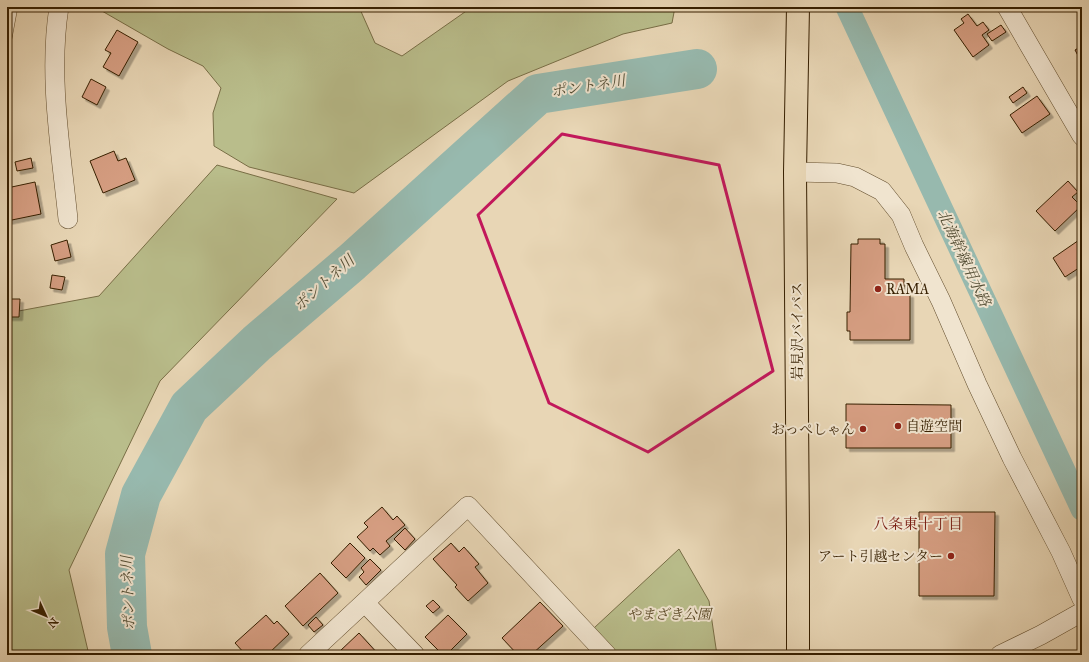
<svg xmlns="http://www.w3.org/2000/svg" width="1089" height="662" font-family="'IM FELL Great Primer','Noto Serif JP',serif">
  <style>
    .green { fill: #b9bd8b; stroke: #786e46 }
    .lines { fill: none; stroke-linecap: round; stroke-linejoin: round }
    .canal { stroke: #97b9ae; stroke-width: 23 }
    .river { stroke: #97b9ae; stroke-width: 40 }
    .building { fill: #d69e82; stroke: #361f00; filter: url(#shadow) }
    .service-casing { stroke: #624d2d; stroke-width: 10 }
    .minor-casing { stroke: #624d2d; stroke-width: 20 }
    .trunk-casing { stroke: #361f00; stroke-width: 24 }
    .service { stroke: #f0e4cf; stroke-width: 9 }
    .minor { stroke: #f0e4cf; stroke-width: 19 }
    .trunk { stroke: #e8d6b5; stroke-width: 22 }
    .marked { fill: none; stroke: #c2185b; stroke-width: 3; stroke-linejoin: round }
    .poi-dot { fill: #8f2418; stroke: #f0e4cf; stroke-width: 1.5 }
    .labels { text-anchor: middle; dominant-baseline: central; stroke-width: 4; stroke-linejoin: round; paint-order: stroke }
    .poi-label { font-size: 14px; fill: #361f00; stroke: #f0e4cf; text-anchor: start }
    .street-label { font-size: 14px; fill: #361f00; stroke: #f0e4cf }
    .park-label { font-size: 14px; font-style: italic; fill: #574623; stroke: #f0e4cf }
    .water-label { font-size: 15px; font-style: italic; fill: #534d34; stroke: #f0e4cf }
    .neighbourhood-label { font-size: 15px; fill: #7a1f14; stroke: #f0e4cf }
  </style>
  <defs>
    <filter id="shadow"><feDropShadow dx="3.5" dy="3.5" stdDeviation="0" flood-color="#0004"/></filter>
  </defs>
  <rect width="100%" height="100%" fill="#e8d6b5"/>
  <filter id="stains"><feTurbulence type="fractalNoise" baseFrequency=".005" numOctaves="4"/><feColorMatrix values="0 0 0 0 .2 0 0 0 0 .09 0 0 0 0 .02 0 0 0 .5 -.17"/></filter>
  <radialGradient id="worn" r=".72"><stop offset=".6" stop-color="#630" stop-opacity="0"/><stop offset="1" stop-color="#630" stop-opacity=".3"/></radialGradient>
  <path class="green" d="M 95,7 L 359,7 L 375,43 L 402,56 L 472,7 L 675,7 L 672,23 L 623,34 L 508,81 L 354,193 L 249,167 L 214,146 L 213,113 L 221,88 L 203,66 L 168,49 Z
    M 217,165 L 337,199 L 160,381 L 69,570 L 89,655 L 7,655 L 7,495 L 11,493 L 8,313 L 99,296 Z
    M 679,549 L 709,601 L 717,655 L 618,655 L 594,628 Z"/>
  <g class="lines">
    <path class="canal" d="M 847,7 L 1082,509"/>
    <path class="river" d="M 132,655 L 127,627 L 125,554 L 141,495 L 189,407 L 257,343 L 352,262 L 538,94 L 697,69"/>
  </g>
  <path class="building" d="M 968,14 L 977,26 L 983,22 L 989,30 L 982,35 L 989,45 L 973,57 L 954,30 L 964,23 L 961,19 Z
    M 1001,25 L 1006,32 L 992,41 L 987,34 Z
    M 117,30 L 138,42 L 119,76 L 103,67 L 111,53 L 105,50 Z
    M 1082,46 L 1082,63 L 1075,50 Z
    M 91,79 L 106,87 L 97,105 L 82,97 Z
    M 1023,87 L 1027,93 L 1013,103 L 1009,97 Z
    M 1037,96 L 1050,114 L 1022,133 L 1010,115 Z
    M 114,151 L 118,161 L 126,158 L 135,180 L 103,193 L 90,161 Z
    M 31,158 L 33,168 L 17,171 L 15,162 Z
    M 1068,181 L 1078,192 L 1072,197 L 1081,206 L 1055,231 L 1036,211 Z
    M 35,182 L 41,214 L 7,221 L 7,188 Z
    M 1082,238 L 1082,266 L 1065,277 L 1053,258 Z
    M 858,239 L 880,239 L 880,244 L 885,244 L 885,279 L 904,279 L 904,294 L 910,294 L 910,340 L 850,340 L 850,331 L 847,331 L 847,312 L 850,312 L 851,244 L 858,244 Z
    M 67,240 L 71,257 L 55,261 L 51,245 Z
    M 52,275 L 65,277 L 62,290 L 50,288 Z
    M 7,299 L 20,299 L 19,317 L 7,317 Z
    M 846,404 L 951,405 L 951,448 L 846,448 Z
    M 382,507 L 393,520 L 397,516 L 405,525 L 386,541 L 390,546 L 380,555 L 373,548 L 370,551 L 357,537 L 368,527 L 364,523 Z
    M 919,512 L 995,512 L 994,596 L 919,596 Z
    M 405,528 L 415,539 L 405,550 L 394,539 Z
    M 350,543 L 365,558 L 346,578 L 331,563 Z
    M 451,543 L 459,552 L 464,547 L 479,564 L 475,567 L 488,583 L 468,601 L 455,587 L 457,585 L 433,559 Z
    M 370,559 L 381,570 L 366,585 L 359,577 L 364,572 L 361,568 Z
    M 320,573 L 338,593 L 303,626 L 285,606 Z
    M 433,600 L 440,607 L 433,613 L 426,606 Z
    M 540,602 L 563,626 L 531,655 L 518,655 L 502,638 Z
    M 266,615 L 274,624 L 277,621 L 289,634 L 267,655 L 246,655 L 235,643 Z
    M 448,615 L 467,634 L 446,655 L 443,655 L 425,637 Z
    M 316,617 L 323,625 L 314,632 L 308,625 Z
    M 359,633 L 379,655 L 343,655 L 340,651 Z"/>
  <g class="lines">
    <defs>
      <path id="service" d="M 7,39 L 13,7"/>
      <path id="minor" d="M 59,7 C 48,76 61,150 68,219
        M 1007,7 L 1082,136
        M 795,172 L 837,173 L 855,177 L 882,191 L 901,215 L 914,246 L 941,301 L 977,384 L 1012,458 L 1061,552 L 1082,599
        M 365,603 L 415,655
        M 308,655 L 468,506 L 607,655
        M 1000,655 L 1041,635 L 1082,612"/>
      <path id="trunk" d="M 798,655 L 798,535 L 795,172 L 798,7"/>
    </defs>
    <use href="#service" class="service-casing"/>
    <use href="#minor" class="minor-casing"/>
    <use href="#trunk" class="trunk-casing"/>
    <use href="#service" class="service"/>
    <use href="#minor" class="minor"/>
    <use href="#trunk" class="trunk"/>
  </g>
  <path class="marked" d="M 562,134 L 719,165 L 773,371 L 648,452 L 549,403 L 478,215 Z"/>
  <g class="poi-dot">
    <circle cx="878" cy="289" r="4"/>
    <circle cx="898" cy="426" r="4"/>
    <circle cx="863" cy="429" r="4"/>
    <circle cx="951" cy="556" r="4"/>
  </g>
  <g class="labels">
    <g class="poi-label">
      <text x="886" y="289">RAMA</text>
      <text x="906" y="426">自遊空間</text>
      <text x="855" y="429" text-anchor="end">おっぺしゃん</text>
      <text x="943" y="556" text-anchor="end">アート引越センター</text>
    </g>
    <g class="street-label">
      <text transform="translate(797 331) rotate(-90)">岩見沢バイパス</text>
    </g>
    <g class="park-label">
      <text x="669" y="614">やまざき公園</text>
    </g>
    <g class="water-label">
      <text transform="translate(588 86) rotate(-9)">ポントネ川</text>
      <text transform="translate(964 258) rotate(65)">北海幹線用水路</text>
      <text transform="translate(324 283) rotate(-42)">ポントネ川</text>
      <text transform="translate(128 593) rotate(-92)">ポントネ川</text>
    </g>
    <g class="neighbourhood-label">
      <text x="918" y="524">八条東十丁目</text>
    </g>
  </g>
  <rect width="1089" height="662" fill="none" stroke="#e8d6b5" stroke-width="24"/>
  <rect x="8" y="8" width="1073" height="646" fill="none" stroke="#361f00" stroke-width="2"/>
  <rect x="12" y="12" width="1065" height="638" fill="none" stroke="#361f00"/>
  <g transform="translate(46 616) rotate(134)" stroke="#f0e4cf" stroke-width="3" paint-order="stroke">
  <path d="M0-3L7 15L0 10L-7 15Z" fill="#361f00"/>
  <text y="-6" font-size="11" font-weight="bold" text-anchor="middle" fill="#361f00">N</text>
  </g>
  <rect width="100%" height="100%" filter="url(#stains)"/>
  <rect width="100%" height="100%" fill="url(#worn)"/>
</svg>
